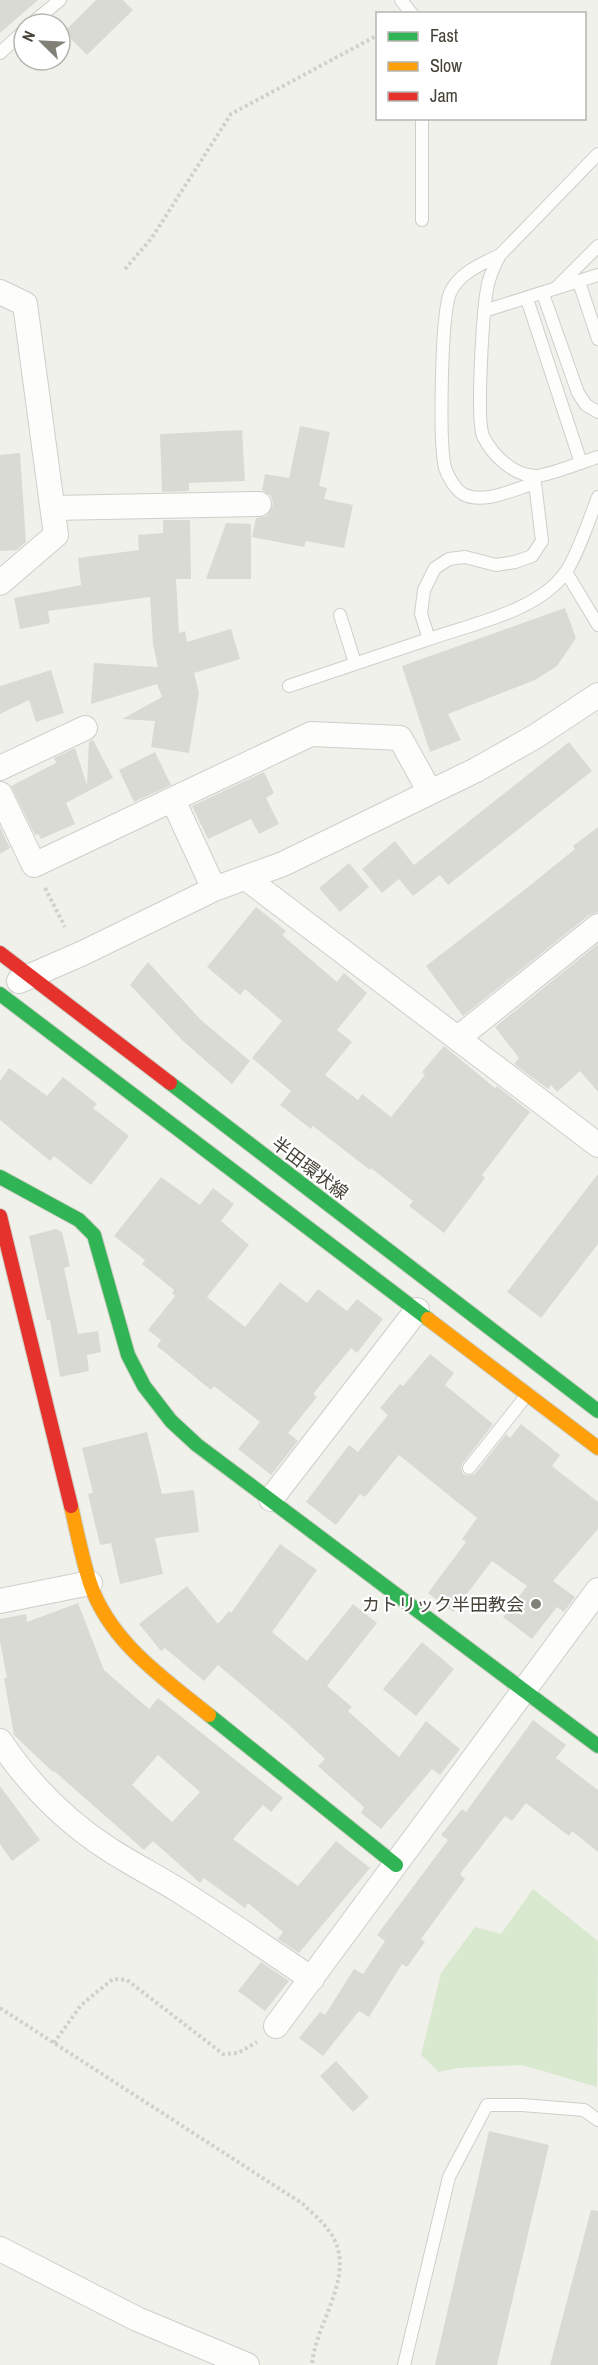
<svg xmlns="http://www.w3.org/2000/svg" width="598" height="2365" font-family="'Archivo Narrow','Noto Sans JP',sans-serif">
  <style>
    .green { fill: #d8e9cf }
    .building { fill: #dadad4; fill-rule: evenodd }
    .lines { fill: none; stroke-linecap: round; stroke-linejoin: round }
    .lane-casing { stroke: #cfcec9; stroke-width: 14 }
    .street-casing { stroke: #cfcec9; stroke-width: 26 }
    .fast-casing { stroke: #cecec3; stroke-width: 16 }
    .slow-casing { stroke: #cecec3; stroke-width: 16 }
    .jam-casing { stroke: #cecec3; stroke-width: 16 }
    .path { stroke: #d1d1cb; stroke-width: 4; stroke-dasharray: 3 3; stroke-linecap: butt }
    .lane { stroke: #fdfdfc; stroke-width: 12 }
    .street { stroke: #fdfdfc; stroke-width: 24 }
    .fast { stroke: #30b455; stroke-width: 14 }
    .slow { stroke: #ff9f0a; stroke-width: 14 }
    .jam { stroke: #e5322d; stroke-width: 14 }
    .poi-dot { fill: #828177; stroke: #fff; stroke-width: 2 }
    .labels { text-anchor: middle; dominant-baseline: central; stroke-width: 4.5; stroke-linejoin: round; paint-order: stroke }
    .street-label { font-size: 18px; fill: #464438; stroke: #fff }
    .poi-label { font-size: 18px; fill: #464438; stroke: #fff; text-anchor: end }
  </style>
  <rect width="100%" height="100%" fill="#f1f1ec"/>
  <path class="green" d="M 533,1889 L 598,1941 L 597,2087 L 522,2065 L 457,2068 L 439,2072 L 421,2055 L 441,1973 L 475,1927 L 501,1934 Z"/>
  <path class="building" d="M 0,0 L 38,0 L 0,33 Z
    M 96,0 L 123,0 L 133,10 L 87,55 L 64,32 Z
    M 300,426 L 330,432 L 319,486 L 327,488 L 324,499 L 353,505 L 344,548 L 306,541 L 304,547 L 252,537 L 256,518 L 267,516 L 273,504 L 271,496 L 262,490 L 265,474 L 289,478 Z
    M 242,430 L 245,481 L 189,483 L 189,491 L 162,492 L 160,434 Z
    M 20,453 L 26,542 L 17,550 L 0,551 L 0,455 Z
    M 163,520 L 190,520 L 191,579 L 176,579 L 179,633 L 185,631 L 187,642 L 231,629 L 240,659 L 194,673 L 199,693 L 189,753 L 151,747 L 155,721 L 122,719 L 162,697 L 157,684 L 91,704 L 94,663 L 158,667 L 153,645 L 150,597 L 48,611 L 50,623 L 20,629 L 14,598 L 81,585 L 78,558 L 139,550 L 138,535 L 163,533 Z
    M 226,523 L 251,524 L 251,579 L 206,579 Z
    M 565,608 L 576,638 L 557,666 L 535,680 L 448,714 L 461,740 L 430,752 L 402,666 Z
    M 51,670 L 64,713 L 36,722 L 29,700 L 0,714 L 0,686 Z
    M 93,740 L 113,778 L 66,803 L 75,824 L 41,839 L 38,834 L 35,835 L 11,786 L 56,763 L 54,758 L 75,748 L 87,785 L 89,742 Z
    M 569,742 L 592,771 L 448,885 L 440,875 L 413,896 L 399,879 L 382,893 L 362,869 L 395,841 L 414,865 Z
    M 155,752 L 171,785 L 134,802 L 119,770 Z
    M 264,772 L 274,793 L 266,798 L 279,824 L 259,834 L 251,819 L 208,839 L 192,806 Z
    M 0,827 L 10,848 L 0,854 Z
    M 598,827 L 598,912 L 589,915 L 463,1016 L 426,966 L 528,887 L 575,849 L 573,846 Z
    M 349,863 L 369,887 L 340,912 L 319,888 Z
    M 256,907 L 286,931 L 282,935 L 337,982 L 344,973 L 367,993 L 337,1030 L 352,1042 L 325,1075 L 358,1100 L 362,1094 L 391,1117 L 425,1075 L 422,1072 L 444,1046 L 495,1088 L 497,1086 L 530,1112 L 482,1175 L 485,1178 L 444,1233 L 409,1206 L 413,1201 L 371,1168 L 370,1170 L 313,1126 L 311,1129 L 280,1105 L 291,1091 L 252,1058 L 282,1021 L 245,989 L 240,995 L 207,967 Z
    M 598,944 L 598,1092 L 580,1071 L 557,1092 L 551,1085 L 548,1089 L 514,1064 L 519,1058 L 495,1027 Z
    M 148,962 L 201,1020 L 250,1061 L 232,1084 L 182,1040 L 130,985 Z
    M 9,1068 L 47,1096 L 63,1077 L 97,1104 L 93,1108 L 129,1136 L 91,1185 L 54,1156 L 50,1161 L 0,1120 L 0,1081 Z
    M 598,1174 L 598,1244 L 541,1318 L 507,1292 Z
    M 161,1177 L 200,1205 L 213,1188 L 234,1204 L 221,1221 L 249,1245 L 207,1297 L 245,1327 L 280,1282 L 307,1303 L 318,1289 L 347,1311 L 357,1299 L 383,1319 L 357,1353 L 351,1348 L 313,1394 L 317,1397 L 288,1433 L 298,1441 L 271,1475 L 238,1449 L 260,1422 L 214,1386 L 211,1390 L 157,1346 L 161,1340 L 148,1330 L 175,1296 L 172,1293 L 174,1290 L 142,1264 L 145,1260 L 114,1236 Z
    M 56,1229 L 62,1232 L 70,1266 L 64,1268 L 78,1334 L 98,1331 L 101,1352 L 87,1355 L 89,1371 L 60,1377 L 50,1320 L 47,1320 L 29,1236 Z
    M 430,1354 L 454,1373 L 445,1385 L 493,1424 L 463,1463 L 461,1467 L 463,1474 L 468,1476 L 475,1474 L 506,1434 L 510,1438 L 521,1424 L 560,1455 L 552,1466 L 598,1502 L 598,1529 L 553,1581 L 575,1597 L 564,1612 L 557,1607 L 532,1639 L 503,1617 L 527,1586 L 492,1561 L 453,1612 L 428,1593 L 466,1542 L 462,1539 L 477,1518 L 399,1455 L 365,1497 L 360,1494 L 336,1525 L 306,1502 L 349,1445 L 358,1452 L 388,1415 L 380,1408 L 400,1384 L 403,1386 Z
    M 147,1432 L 162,1494 L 194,1490 L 199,1532 L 155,1538 L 163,1574 L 120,1584 L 111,1543 L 100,1545 L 88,1494 L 93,1493 L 82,1448 Z
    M 280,1544 L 317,1570 L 272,1632 L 307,1661 L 353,1604 L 377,1623 L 327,1686 L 352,1707 L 348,1711 L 399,1757 L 426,1721 L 460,1749 L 440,1775 L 432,1769 L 381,1829 L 361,1813 L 364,1807 L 318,1766 L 325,1759 L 289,1725 L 218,1665 L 204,1681 L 165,1648 L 161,1651 L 139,1624 L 187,1586 L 218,1624 L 229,1611 L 231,1613 Z
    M 78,1603 L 104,1670 L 149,1709 L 158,1698 L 283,1798 L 271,1812 L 263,1805 L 233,1839 L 298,1886 L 336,1841 L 370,1868 L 299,1953 L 278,1939 L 283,1932 L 248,1903 L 245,1908 L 204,1878 L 200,1883 L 153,1841 L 144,1850 L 54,1771 L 53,1772 L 14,1735 L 4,1678 L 7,1678 L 0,1641 L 0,1619 L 26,1614 L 27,1622 ZM 158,1755 L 200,1792 L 172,1822 L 132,1785 Z
    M 422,1642 L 454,1669 L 416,1716 L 383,1689 Z
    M 533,1720 L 566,1745 L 556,1758 L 598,1790 L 598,1852 L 572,1831 L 569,1836 L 526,1803 L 512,1821 L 505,1816 L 460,1874 L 465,1879 L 421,1939 L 425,1942 L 407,1967 L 402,1964 L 369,2017 L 359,2011 L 323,2056 L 299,2038 L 320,2012 L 325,2015 L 354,1969 L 363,1974 L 385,1941 L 377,1935 L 448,1840 L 441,1835 L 462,1809 L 466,1812 Z
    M 0,1786 L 40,1840 L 12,1861 L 0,1844 Z
    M 261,1962 L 289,1981 L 265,2011 L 238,1991 Z
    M 336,2061 L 369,2097 L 353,2112 L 320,2076 Z
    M 489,2131 L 549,2145 L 497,2365 L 435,2365 Z
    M 591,2210 L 598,2211 L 598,2365 L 550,2365 Z"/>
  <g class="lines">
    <defs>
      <path id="lane" d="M 401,0 L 412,14
        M 31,24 L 60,0
        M 0,53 L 24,31
        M 422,118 L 422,220
        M 598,154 L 500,255 C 494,266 489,276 487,289 C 483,312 476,418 483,436 C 492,455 514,476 536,476 C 548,476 585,461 598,457
        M 500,255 C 481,264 459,273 450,293 C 441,316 439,443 445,468 C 448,477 455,489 463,494 C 483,505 515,489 535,483
        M 579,282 L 598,339
        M 556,288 L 598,246
        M 543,294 L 578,393 L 586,405 L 598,412
        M 527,299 L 581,463
        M 484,311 L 598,275
        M 536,476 L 535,483 L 542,541 L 532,556 L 515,562 L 496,565 L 465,557 L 449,559 L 435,568 L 424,590 L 421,614 L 429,639 C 472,624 538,611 565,573 C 577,557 590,517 598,497
        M 566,572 L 598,625
        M 340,615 L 355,663
        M 289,686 L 429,639
        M 469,1468 L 526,1396
        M 404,2365 L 449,2177 L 487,2105 L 522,2105 L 584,2110 L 598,2120"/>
      <path id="street" d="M 0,292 L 25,304 L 56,535 L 0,583
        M 53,508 L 259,504
        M 0,768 L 85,728
        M 0,794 L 34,865 L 311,734 L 400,738 L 430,792
        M 173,800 L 214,889
        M 246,878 L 598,1145
        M 19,981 L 83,953 L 214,889 L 283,864 L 476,770 L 536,736 L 598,695
        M 458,1038 L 598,926
        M 271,1499 L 417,1310
        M 0,1601 L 90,1583
        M 0,1741 C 30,1786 65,1821 110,1850 C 132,1864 155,1876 178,1890 C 223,1918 267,1949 312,1979
        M 276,2026 L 598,1590
        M 0,2249 L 137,2319 L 247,2365"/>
      <path id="fast" d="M 0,994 L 428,1319
        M 170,1083 L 598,1411
        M 0,1177 L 79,1220 L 94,1235 L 128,1355 L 144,1386 L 171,1421 L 197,1445 L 598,1746
        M 209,1715 L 396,1865"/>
      <path id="slow" d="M 428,1319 L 598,1448
        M 71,1506 C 77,1532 82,1558 90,1583 C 109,1641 163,1678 209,1715"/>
      <path id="jam" d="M 0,953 L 170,1083
        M 0,1216 L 71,1506"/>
    </defs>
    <use href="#lane" class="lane-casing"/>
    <use href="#street" class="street-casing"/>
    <use href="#fast" class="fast-casing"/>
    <use href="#slow" class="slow-casing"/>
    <use href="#jam" class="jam-casing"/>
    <path class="path" d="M 125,269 L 151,239 L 231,114 L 378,35
      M 45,888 L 65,927
      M 0,2008 L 303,2204 C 311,2212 322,2221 329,2231 C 360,2272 315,2322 312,2365
      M 54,2043 L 81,2005 L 113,1979 L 127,1980 L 223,2054 L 238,2053 L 257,2042"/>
    <use href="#lane" class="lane"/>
    <use href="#street" class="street"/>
    <use href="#fast" class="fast"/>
    <use href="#slow" class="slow"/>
    <use href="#jam" class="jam"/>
  </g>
  <circle class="poi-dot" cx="536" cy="1604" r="6"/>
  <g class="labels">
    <g class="street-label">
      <text transform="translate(310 1168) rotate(37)">半田環状線</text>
    </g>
    <g class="poi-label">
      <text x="524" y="1604">カトリック半田教会</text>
    </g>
  </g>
  <rect x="376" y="12" width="210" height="108" fill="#ffffff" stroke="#b5b4af" stroke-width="1.5"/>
  <rect x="388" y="32" width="30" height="9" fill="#30b455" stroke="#b5b4af" stroke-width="1.5"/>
  <text x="430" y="42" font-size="18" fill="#464438">Fast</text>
  <rect x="388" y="62" width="30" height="9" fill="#ff9f0a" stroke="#b5b4af" stroke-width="1.5"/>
  <text x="430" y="72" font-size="18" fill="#464438">Slow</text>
  <rect x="388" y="92" width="30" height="9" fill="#e5322d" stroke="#b5b4af" stroke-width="1.5"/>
  <text x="430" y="102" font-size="18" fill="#464438">Jam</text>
  <g transform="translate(42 42) rotate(294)"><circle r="28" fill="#ffffff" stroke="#b5b4af" stroke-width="1.5"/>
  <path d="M0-4.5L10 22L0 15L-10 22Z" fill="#828177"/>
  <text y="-9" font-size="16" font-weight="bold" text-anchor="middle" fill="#464438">N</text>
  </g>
</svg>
